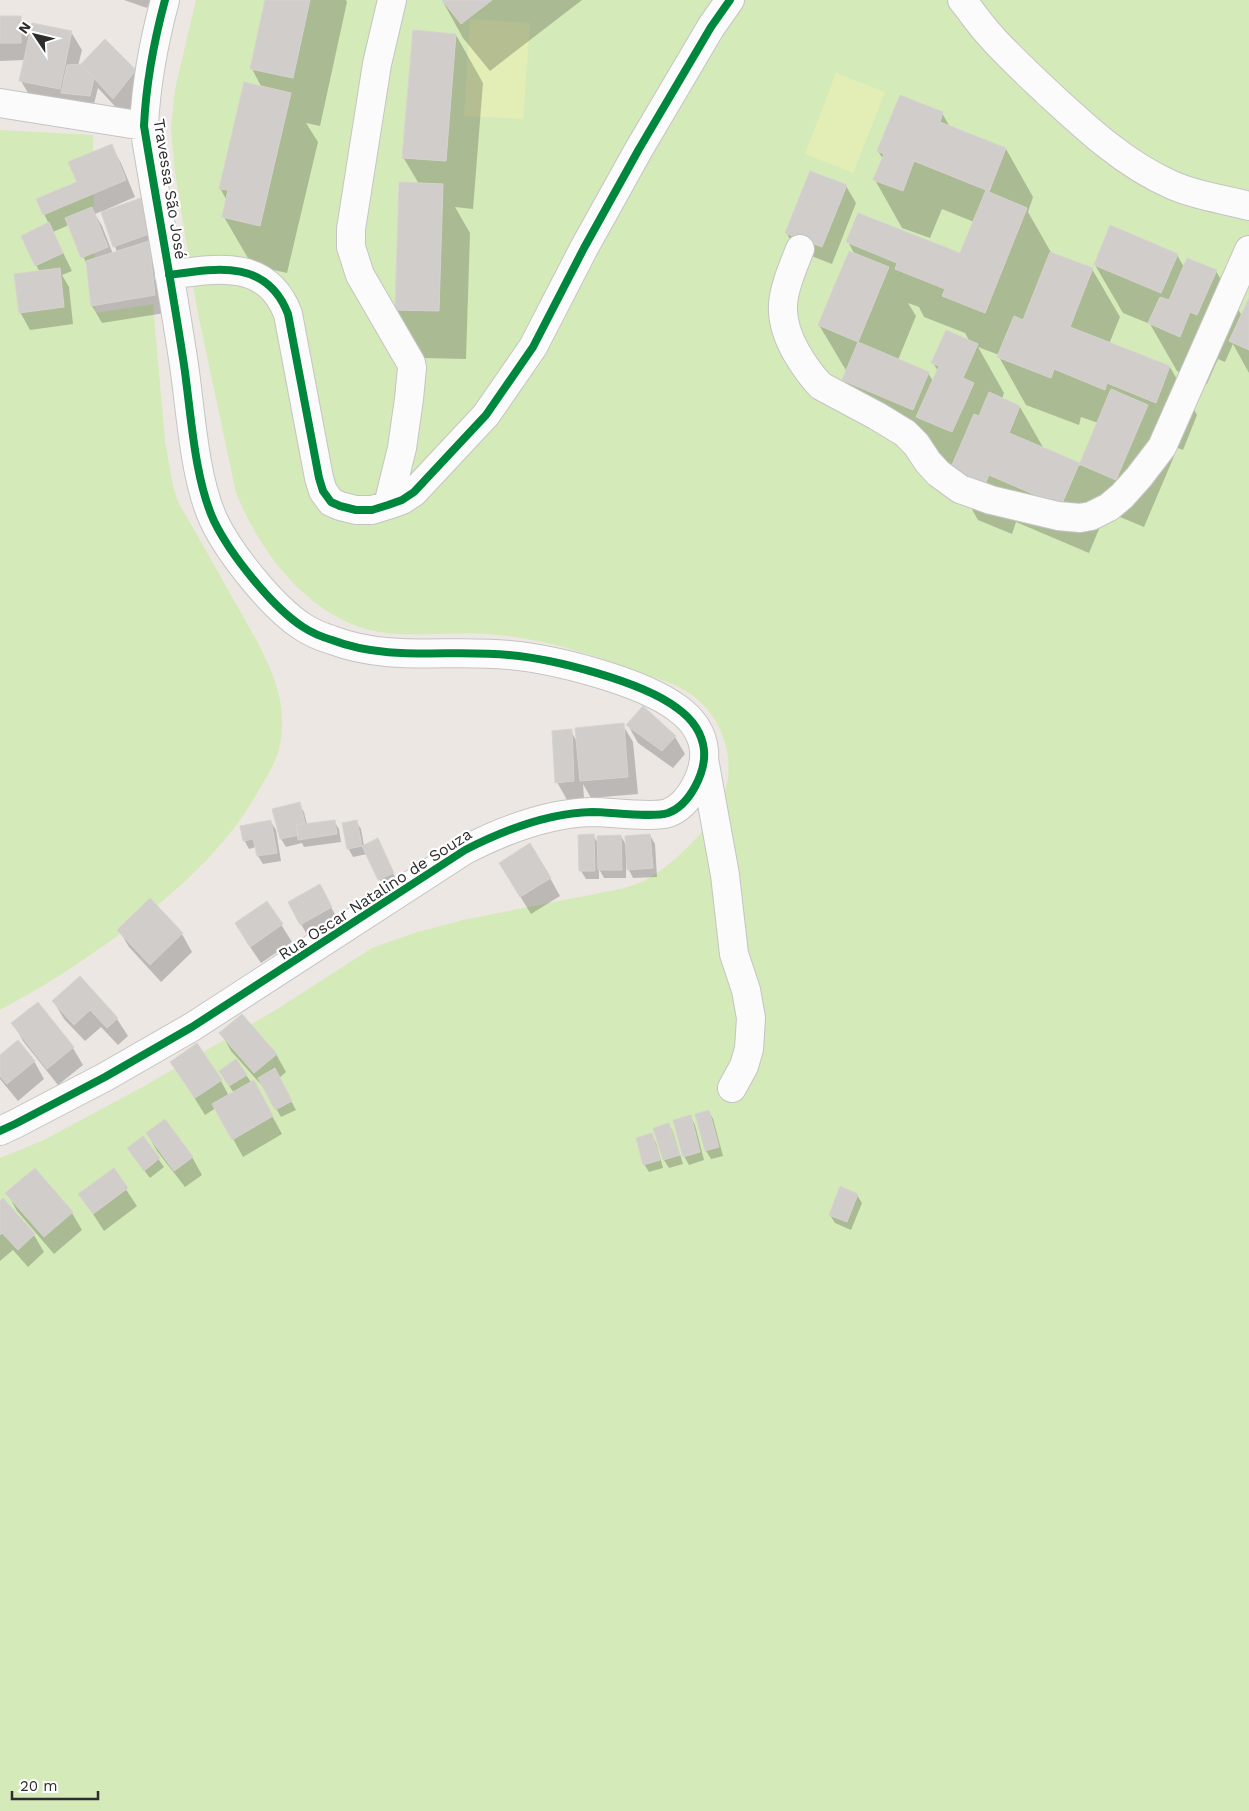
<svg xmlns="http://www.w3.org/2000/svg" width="1249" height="1811" font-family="'Work Sans',sans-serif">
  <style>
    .green { fill: #d5eab9 }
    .pitch { fill: #e3eeb6 }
    .shadow { fill: #0003; fill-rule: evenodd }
    .building { fill: #d0cdca; stroke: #d7d3cf }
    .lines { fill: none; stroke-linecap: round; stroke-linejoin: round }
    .street-casing { stroke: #c5c4c4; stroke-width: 30 }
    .street { stroke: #fcfbfb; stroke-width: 28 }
    .cycleway-casing { stroke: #fff; stroke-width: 11 }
    .cycleway { stroke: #00873e; stroke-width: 8 }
    .labels { text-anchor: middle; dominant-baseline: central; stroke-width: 4.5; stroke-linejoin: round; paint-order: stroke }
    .street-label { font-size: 16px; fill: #2d2d2d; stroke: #fff }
  </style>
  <rect width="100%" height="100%" fill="#ece7e3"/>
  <path class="green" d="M 196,0 L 1249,0 L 1249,1811 L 0,1811 L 0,1158 L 44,1140 L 146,1085 L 274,1011 L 372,948 L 414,933 L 463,920 L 620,889 C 627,887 635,885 642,882 C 666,870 694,843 710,822 C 727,800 733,769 725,743 C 720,724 708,707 692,695 C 677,684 658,679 641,673 C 592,654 541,638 488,634 C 442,630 390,643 347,622 C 294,597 258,546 236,493 L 197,309 L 174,166 L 171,128 L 175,89 Z
    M 0,130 L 93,135 L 95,313 L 153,304 L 165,441 L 173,486 L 178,502 C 198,536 217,570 236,604 C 253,634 273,666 280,700 C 283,715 283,734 279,749 C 276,761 269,773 263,783 C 221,863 142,921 68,970 C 46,985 23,997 0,1010 Z"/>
  <path class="pitch" d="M 470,19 L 530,23 L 523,119 L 464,116 Z
    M 836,73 L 885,92 L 853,173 L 805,154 Z"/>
  <path class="shadow" d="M 124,0 L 150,0 L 147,8 Z
    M 266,0 L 346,0 L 347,2 L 320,126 L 306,123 L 318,142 L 287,273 L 252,265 L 224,217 L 227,201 L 220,188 L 262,88 L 252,69 Z
    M 442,0 L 582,0 L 490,71 L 463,38 Z
    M 20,17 L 31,35 L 71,32 L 82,50 L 78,66 L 81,66 L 105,41 L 135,71 L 146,88 L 124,116 L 98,88 L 94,104 L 31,98 L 21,81 L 25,60 L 0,61 L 0,18 Z
    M 456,35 L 483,83 L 473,209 L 455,207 L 470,233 L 466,359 L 424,358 L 396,310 L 419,184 L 403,157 Z
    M 942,113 L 950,127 L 1006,149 L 1033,197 L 1028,212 L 1052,254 L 1092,269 L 1120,317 L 1109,344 L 1170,367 L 1197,415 L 1183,450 L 1170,445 L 1175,454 L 1144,527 L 1108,512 L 1107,510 L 1089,553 L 1016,522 L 1012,534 L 978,520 L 951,472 L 871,428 L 844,380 L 847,372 L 819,325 L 855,255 L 848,242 L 961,255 L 974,222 L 942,209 L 930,238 L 902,228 L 875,180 L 883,159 L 878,151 ZM 908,303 L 919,307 L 924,317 L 965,333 L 970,342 L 933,363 L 938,371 L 933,381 L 928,373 L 898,360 L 916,316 ZM 978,347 L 999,355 L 999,357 L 1026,405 L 1079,425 L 1081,417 L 1098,423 L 1080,466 L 1078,464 L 1044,449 L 1020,407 L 1002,399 L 1004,393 Z
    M 111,145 L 121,163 L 135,197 L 105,210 L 106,212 L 140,200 L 150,217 L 165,313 L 102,323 L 92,306 L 88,267 L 69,225 L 53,232 L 72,271 L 62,275 L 69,287 L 73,324 L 30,330 L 20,312 L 40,272 L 36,265 L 49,224 L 44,214 L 78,183 ZM 102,211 L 117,252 L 113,254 L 102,226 L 95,214 Z
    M 846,186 L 856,203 L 832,264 L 796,250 L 786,232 Z
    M 1177,255 L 1184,267 L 1216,271 L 1242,316 L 1249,301 L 1249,373 L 1233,344 L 1225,362 L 1218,359 L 1207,384 L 1177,371 L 1150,324 L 1123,313 L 1095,265 Z
    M 623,725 L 633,742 L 638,794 L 591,798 L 583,784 L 584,798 L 567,800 L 557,782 L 571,731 L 577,742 Z
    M 628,725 L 675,737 L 685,754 L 673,768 L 638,743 Z
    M 299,804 L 304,812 L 307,824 L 334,821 L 339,829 L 341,842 L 304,847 L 302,843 L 286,847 L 281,839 Z
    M 356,821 L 361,829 L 364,846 L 382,848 L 397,882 L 384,888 L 367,854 L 353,857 L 348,848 Z
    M 271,822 L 276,830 L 281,861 L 263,864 L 258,856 L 256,847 L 249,849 L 244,840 Z
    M 593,835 L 599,845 L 621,836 L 627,847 L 650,835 L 655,844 L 657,877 L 633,878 L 629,870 L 628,860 L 626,860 L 626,878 L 604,878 L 599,869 L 599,879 L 586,879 L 581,871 L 579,836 Z
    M 550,878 L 560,896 L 531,914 L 510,880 Z
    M 319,886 L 341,925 L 311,942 L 301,924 Z
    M 150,900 L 182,934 L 192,952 L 161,982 L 129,947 L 119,930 Z
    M 267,902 L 292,942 L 261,963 L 246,941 Z
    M 80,978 L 117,1019 L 128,1036 L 118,1045 L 101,1027 L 85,1041 L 64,1019 L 54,1002 Z
    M 38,1004 L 73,1048 L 83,1065 L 58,1085 L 23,1041 L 13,1023 Z
    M 221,1033 L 276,1054 L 286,1072 L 279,1078 L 296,1110 L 281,1117 L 265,1089 L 231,1051 Z
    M 0,1057 L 34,1061 L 44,1079 L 18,1101 L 0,1079 Z
    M 172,1062 L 221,1081 L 229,1096 L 234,1093 L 225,1080 L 246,1075 L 263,1099 L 282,1134 L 243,1157 L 216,1108 L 205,1115 Z
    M 709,1111 L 713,1119 L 723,1156 L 711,1159 L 706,1151 L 696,1115 Z
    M 691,1117 L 695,1125 L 704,1160 L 689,1165 L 684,1156 Z
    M 669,1124 L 673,1132 L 683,1164 L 669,1168 L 664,1160 L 654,1129 Z
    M 147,1133 L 192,1157 L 202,1175 L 185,1187 L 157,1151 Z
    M 652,1135 L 656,1143 L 663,1168 L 649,1172 L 644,1164 Z
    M 143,1138 L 164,1167 L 150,1178 L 128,1149 Z
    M 113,1170 L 137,1206 L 104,1231 L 80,1194 Z
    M 7,1193 L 72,1213 L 82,1230 L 54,1254 L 17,1211 Z
    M 857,1195 L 862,1203 L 851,1230 L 835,1223 L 830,1215 Z
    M 3,1200 L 34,1235 L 44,1252 L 28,1267 L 13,1250 L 0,1261 L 0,1202 Z"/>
  <path class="building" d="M 265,0 L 310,0 L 293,78 L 250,69 Z
    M 442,0 L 492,0 L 461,24 Z
    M 0,16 L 21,16 L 21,43 L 0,43 Z
    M 32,23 L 72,31 L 60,89 L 19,81 Z
    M 413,30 L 456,34 L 446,161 L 402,158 Z
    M 105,39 L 136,70 L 113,99 L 81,64 Z
    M 81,64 L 94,78 L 90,96 L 61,93 L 67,65 Z
    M 244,82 L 291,93 L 260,226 L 222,217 L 228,190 L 219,189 Z
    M 900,95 L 943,112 L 940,122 L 1006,148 L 989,192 L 1027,208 L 985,313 L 942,296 L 945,289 L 895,269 L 897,263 L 846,242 L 858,213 L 960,253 L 986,190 L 914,161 L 903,191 L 873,180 L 884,154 L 877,151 Z
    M 112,144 L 126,180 L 43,215 L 36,199 L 77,182 L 68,162 Z
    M 810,171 L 847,185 L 822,247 L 785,233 Z
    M 399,182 L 443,184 L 439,311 L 395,310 Z
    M 141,198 L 149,234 L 113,247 L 101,212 Z
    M 92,207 L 108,247 L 81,258 L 65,218 Z
    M 49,222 L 63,253 L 35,266 L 21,236 Z
    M 1110,225 L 1178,254 L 1161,293 L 1094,265 Z
    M 149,241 L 155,295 L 91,306 L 86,261 Z
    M 849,251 L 889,267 L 858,342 L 818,325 Z
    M 1050,252 L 1093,268 L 1070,327 L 1170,366 L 1156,403 L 1107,383 L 1105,390 L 1054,369 L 1051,378 L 997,357 L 1014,316 L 1023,320 Z
    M 1187,258 L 1217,270 L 1197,315 L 1190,312 L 1180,337 L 1148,323 L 1160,297 L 1169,300 Z
    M 60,268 L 64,307 L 19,313 L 14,274 Z
    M 1249,298 L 1249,350 L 1229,341 Z
    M 946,330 L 978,344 L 963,378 L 974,383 L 952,432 L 916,417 L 939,366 L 931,363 Z
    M 858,342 L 929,372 L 913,410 L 842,380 Z
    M 1111,389 L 1148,405 L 1116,480 L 1079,464 L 1061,506 L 989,475 L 984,487 L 949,472 L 974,414 L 979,416 L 989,392 L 1020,406 L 1009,433 L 1080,463 Z
    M 643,706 L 676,736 L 662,751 L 626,725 Z
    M 624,723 L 628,777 L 580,781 L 575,728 Z
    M 572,729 L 574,781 L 555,783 L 552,731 Z
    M 300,802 L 305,823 L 296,825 L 299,835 L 280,839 L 272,809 Z
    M 271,820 L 277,853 L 257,856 L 253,839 L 243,841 L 240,826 Z
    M 335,820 L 337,834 L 298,840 L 296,825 Z
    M 357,820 L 362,846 L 347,849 L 342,823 Z
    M 594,834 L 595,871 L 579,871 L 578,835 Z
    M 650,834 L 653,868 L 627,870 L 625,836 Z
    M 621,835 L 622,870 L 598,870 L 597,836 Z
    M 378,838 L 394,873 L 378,880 L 362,846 Z
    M 530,843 L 551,878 L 520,897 L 499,863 Z
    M 320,884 L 332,907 L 300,925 L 288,902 Z
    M 150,898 L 183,933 L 150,965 L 117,930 Z
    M 267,901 L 283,924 L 250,947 L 235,923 Z
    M 80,976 L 118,1018 L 107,1028 L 90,1010 L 74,1025 L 52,1001 Z
    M 38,1002 L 74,1047 L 47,1069 L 11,1023 Z
    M 242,1014 L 277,1054 L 254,1073 L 219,1033 Z
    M 18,1040 L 35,1061 L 7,1084 L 0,1076 L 0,1055 Z
    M 197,1043 L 222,1080 L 195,1098 L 170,1062 Z
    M 236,1059 L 247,1075 L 229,1086 L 219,1071 Z
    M 275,1068 L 292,1101 L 275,1110 L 258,1078 Z
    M 254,1080 L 273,1116 L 232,1140 L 212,1104 Z
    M 709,1110 L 719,1147 L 705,1151 L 695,1114 Z
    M 691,1115 L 700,1152 L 683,1157 L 673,1120 Z
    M 165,1119 L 193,1157 L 174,1171 L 146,1133 Z
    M 669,1123 L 680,1155 L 663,1160 L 653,1128 Z
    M 652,1133 L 660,1160 L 643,1165 L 636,1138 Z
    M 143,1136 L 160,1158 L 144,1171 L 127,1148 Z
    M 35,1168 L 73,1212 L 44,1237 L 5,1193 Z
    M 114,1168 L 128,1188 L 93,1214 L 78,1194 Z
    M 840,1186 L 858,1194 L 847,1222 L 829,1215 Z
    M 3,1198 L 35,1234 L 18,1250 L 2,1233 L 0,1235 L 0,1201 Z"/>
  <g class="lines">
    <defs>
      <path id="street" d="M 962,0 C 971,11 979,23 988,33 C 1006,54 1027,73 1047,92 C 1085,127 1124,164 1172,185 C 1197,196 1223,199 1249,206
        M 0,103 L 144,126
        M 800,249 C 784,290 773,311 796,352 C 803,364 811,376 821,386 L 877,416 L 905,433 L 916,444 L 928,462 L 938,473 L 960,489 L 991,500 L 1058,516 L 1080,518 L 1091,516 L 1109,507 L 1122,496 L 1139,477 L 1162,447 L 1249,250
        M 169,275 C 217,268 267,259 288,314 L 319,478 L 323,491 L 331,502 L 340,506 L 356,510 L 372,510 L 388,505 L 402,500 L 414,492 L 486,415 L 533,347 L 584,248 L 639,149 L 711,27 L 730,0
        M 388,505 L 402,448 L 409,399 L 412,368 L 411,363 L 360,275 L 351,247 L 351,229 L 377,64 L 392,0
        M 704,759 L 725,875 L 734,954 L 746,990 L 751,1018 L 749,1049 L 744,1066 L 732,1088
        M 0,1131 L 15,1124 L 105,1077 L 192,1027 L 465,850 C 502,831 549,813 592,812 C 610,812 653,818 668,813 C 690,805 706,772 704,750 C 702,732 691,718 677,708 C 641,681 554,659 509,655 C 449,649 389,662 332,640 C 322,637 312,633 303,627 C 272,607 230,554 214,521 C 194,478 191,412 184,365 C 172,285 157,206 144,126 C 146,83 154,41 165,0"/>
    </defs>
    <use href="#street" class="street-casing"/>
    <use href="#street" class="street"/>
    <defs>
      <path id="cycleway" d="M 169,275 C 217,268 267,259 288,314 L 319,478 L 323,491 L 331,502 L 340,506 L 356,510 L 372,510 L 388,505 L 402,500 L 414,492 L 486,415 L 533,347 L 584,248 L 639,149 L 711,27 L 730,0
        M 0,1131 L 15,1124 L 105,1077 L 192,1027 L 465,850 C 502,831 549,813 592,812 C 610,812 653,818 668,813 C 690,805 706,772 704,750 C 702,732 691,718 677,708 C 641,681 554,659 509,655 C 449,649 389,662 332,640 C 322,637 312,633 303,627 C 272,607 230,554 214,521 C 194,478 191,412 184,365 C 172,285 157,206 144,126 C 146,83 154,41 165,0"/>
    </defs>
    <use href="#cycleway" class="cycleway-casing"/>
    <use href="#cycleway" class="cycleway"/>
  </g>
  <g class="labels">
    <g class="street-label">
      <text transform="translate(170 189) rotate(81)">Travessa São José</text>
      <text transform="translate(375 894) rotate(-33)">Rua Oscar Natalino de Souza</text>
    </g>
  </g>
  <g transform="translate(35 35) rotate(305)" stroke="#ffffff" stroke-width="4" paint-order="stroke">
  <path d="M0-4L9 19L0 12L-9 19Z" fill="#2d2d2d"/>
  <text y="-8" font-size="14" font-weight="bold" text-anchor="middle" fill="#2d2d2d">N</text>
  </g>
  <path d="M12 1791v8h86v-8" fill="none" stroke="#2d2d2d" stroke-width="2.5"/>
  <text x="20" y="1791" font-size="15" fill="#2d2d2d" stroke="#ffffff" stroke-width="4" paint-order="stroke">20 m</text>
</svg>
